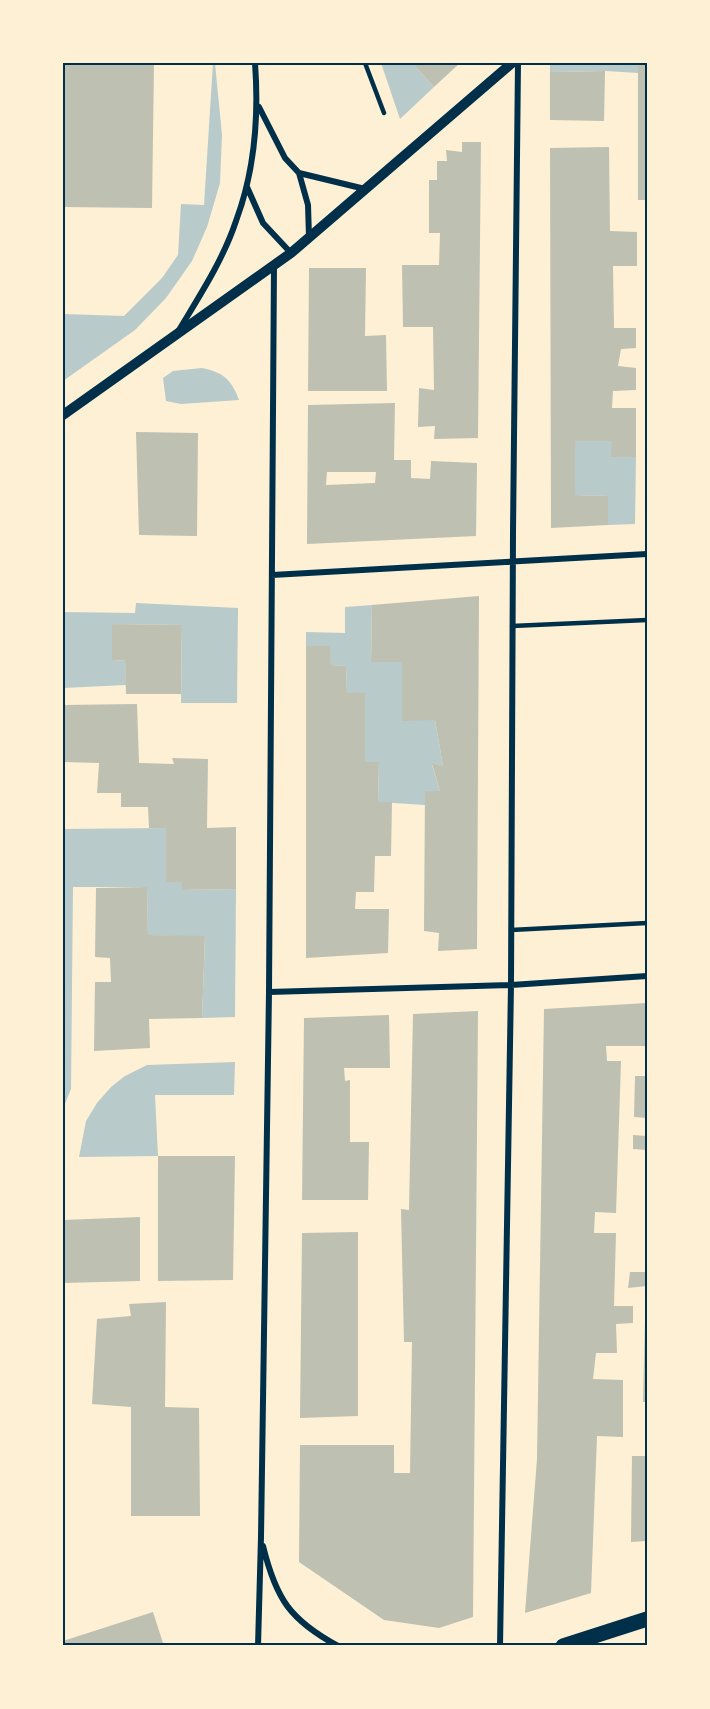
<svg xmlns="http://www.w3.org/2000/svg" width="710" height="1709" font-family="Raleway,sans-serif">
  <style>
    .green { fill: #b9caca }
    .building { fill: #bec0b2; fill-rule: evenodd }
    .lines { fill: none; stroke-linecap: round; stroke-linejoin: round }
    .service { stroke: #003049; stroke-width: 4.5 }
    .minor { stroke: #003049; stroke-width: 6 }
    .tertiary { stroke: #003049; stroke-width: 10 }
    .primary { stroke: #003049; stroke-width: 15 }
    .neatline { fill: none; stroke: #003049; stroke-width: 2 }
  </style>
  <rect width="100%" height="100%" fill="#fdf0d5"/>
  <path class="green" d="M 213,63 L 215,63 L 222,135 L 220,183 L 207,227 L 192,261 L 166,298 L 135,330 L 63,381 L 63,314 L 124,316 L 162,278 L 178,255 L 181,204 L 204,205 Z
    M 381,63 L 412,63 L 434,87 L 400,119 Z
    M 550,63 L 638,63 L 638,73 L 605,71 L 550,72 Z
    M 202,368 C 223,372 232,380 239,400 L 181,404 L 166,401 L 163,378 L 173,371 Z
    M 575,441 L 612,441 L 612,457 L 636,457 L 635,524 L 608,525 L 608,496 L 575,495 Z
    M 136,603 L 238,608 L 237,703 L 181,703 L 182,625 L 112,624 L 112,661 L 125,660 L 126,685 L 63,688 L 63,612 L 135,613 Z
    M 372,605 L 371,662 L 402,662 L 402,720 L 435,720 L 443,766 L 432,765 L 440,791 L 425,805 L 378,802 L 379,762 L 365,762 L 365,693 L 347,693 L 346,666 L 331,665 L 329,646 L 306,646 L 306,632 L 345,633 L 345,607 Z
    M 166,828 L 167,882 L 182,882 L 182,890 L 236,889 L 235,1017 L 202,1018 L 205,937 L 148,935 L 147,887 L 73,887 L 71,1089 L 63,1109 L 63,829 Z
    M 235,1062 L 234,1095 L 155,1095 L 158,1156 L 79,1157 L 86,1121 L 97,1103 L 111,1087 L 125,1076 L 147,1065 Z"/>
  <path class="building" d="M 63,63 L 154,63 L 152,208 L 63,207 Z
    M 412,63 L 460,63 L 434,87 Z
    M 638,63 L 647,63 L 647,200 L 638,200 Z
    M 605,71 L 604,121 L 550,120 L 550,72 Z
    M 462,142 L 481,142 L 478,438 L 434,439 L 435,426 L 418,427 L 419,388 L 434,390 L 433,327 L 403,327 L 402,265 L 439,265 L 440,233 L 429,233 L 429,180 L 437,180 L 437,161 L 447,161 L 446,150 L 462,152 Z
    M 609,147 L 610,231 L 637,232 L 637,266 L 613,266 L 614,328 L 636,328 L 636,348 L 621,349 L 618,366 L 636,368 L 636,390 L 613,391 L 612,408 L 636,408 L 636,457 L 611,457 L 612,441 L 575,441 L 575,495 L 608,496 L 608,525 L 551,528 L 550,148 Z
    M 309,268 L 366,268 L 365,336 L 386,335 L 387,391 L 308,391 Z
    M 395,403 L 394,460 L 411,460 L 411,478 L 430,479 L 431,461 L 477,463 L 476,536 L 307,544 L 308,405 ZM 327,472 L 376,472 L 375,483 L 326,485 Z
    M 136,432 L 198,433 L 197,536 L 139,535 Z
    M 479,596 L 477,949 L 438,951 L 439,933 L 424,931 L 425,791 L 440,791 L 432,764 L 443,766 L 435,720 L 402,721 L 402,662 L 371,662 L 372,605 Z
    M 112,624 L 182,625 L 181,694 L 126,694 L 125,660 L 112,661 Z
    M 306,646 L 330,646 L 331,665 L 346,666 L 347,693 L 365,693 L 365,762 L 379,762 L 378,802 L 392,802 L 391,856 L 375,856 L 374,892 L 356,892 L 355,909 L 389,909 L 388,953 L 306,958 Z
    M 137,704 L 139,763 L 174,764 L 172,758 L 208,759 L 207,828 L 236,827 L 236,889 L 182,890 L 182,882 L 166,882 L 166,828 L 149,828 L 148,807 L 121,807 L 121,793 L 97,793 L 99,763 L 63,762 L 63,705 Z
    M 147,887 L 148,935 L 205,936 L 202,1018 L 149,1019 L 150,1048 L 94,1051 L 95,982 L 111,982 L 110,958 L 95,957 L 96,888 Z
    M 647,1003 L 647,1046 L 606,1046 L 607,1061 L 621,1061 L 616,1213 L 595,1212 L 594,1233 L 616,1233 L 614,1306 L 633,1306 L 633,1323 L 616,1324 L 617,1353 L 596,1353 L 593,1379 L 623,1380 L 623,1437 L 597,1436 L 591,1593 L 525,1613 L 537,1459 L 544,1009 Z
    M 478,1011 L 473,1617 L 439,1628 L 384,1620 L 299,1562 L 300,1445 L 394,1445 L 394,1473 L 410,1473 L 412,1342 L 404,1342 L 401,1209 L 409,1210 L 413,1014 Z
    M 389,1015 L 390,1068 L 344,1068 L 345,1081 L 350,1080 L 350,1142 L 369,1142 L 368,1200 L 302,1200 L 304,1018 Z
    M 635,1076 L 647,1076 L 647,1118 L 634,1117 Z
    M 633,1135 L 647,1136 L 647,1150 L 633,1149 Z
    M 158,1156 L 235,1156 L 233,1280 L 158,1281 Z
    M 140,1217 L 140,1281 L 63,1283 L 63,1220 Z
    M 358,1232 L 358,1416 L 300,1418 L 302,1233 Z
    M 630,1272 L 647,1272 L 647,1286 L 628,1288 Z
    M 166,1302 L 165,1407 L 199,1408 L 200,1516 L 131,1516 L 131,1407 L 92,1404 L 97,1319 L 131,1316 L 129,1304 Z
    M 645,1319 L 647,1319 L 647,1402 L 643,1402 Z
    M 632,1456 L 647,1456 L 647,1541 L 631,1542 Z
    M 153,1612 L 164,1646 L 63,1646 L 63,1641 Z"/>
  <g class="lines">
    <path class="service" d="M 365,63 L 384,113
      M 512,626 L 647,620
      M 511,930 L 647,923"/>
    <path class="minor" d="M 259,107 L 285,158 L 299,173 L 365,189
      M 299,173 L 308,205 L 309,237
      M 247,187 L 263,223 L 291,253
      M 179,330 C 200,295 223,260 236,221 C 255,170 259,117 255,63
      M 272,575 L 647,554
      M 269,992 L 511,985 L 647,976
      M 263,1546 C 276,1599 290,1620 338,1646
      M 258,1646 L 261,1537 L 269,992 L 274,265
      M 500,1646 L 511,985 L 513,532 L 518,63"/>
    <path class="tertiary" d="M 63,415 L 291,253 L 512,63"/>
    <path class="primary" d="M 563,1646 L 647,1619"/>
  </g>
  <rect width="710" height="1709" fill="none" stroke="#fdf0d5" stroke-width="129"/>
  <rect x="64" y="64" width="582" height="1580" class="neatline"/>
</svg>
